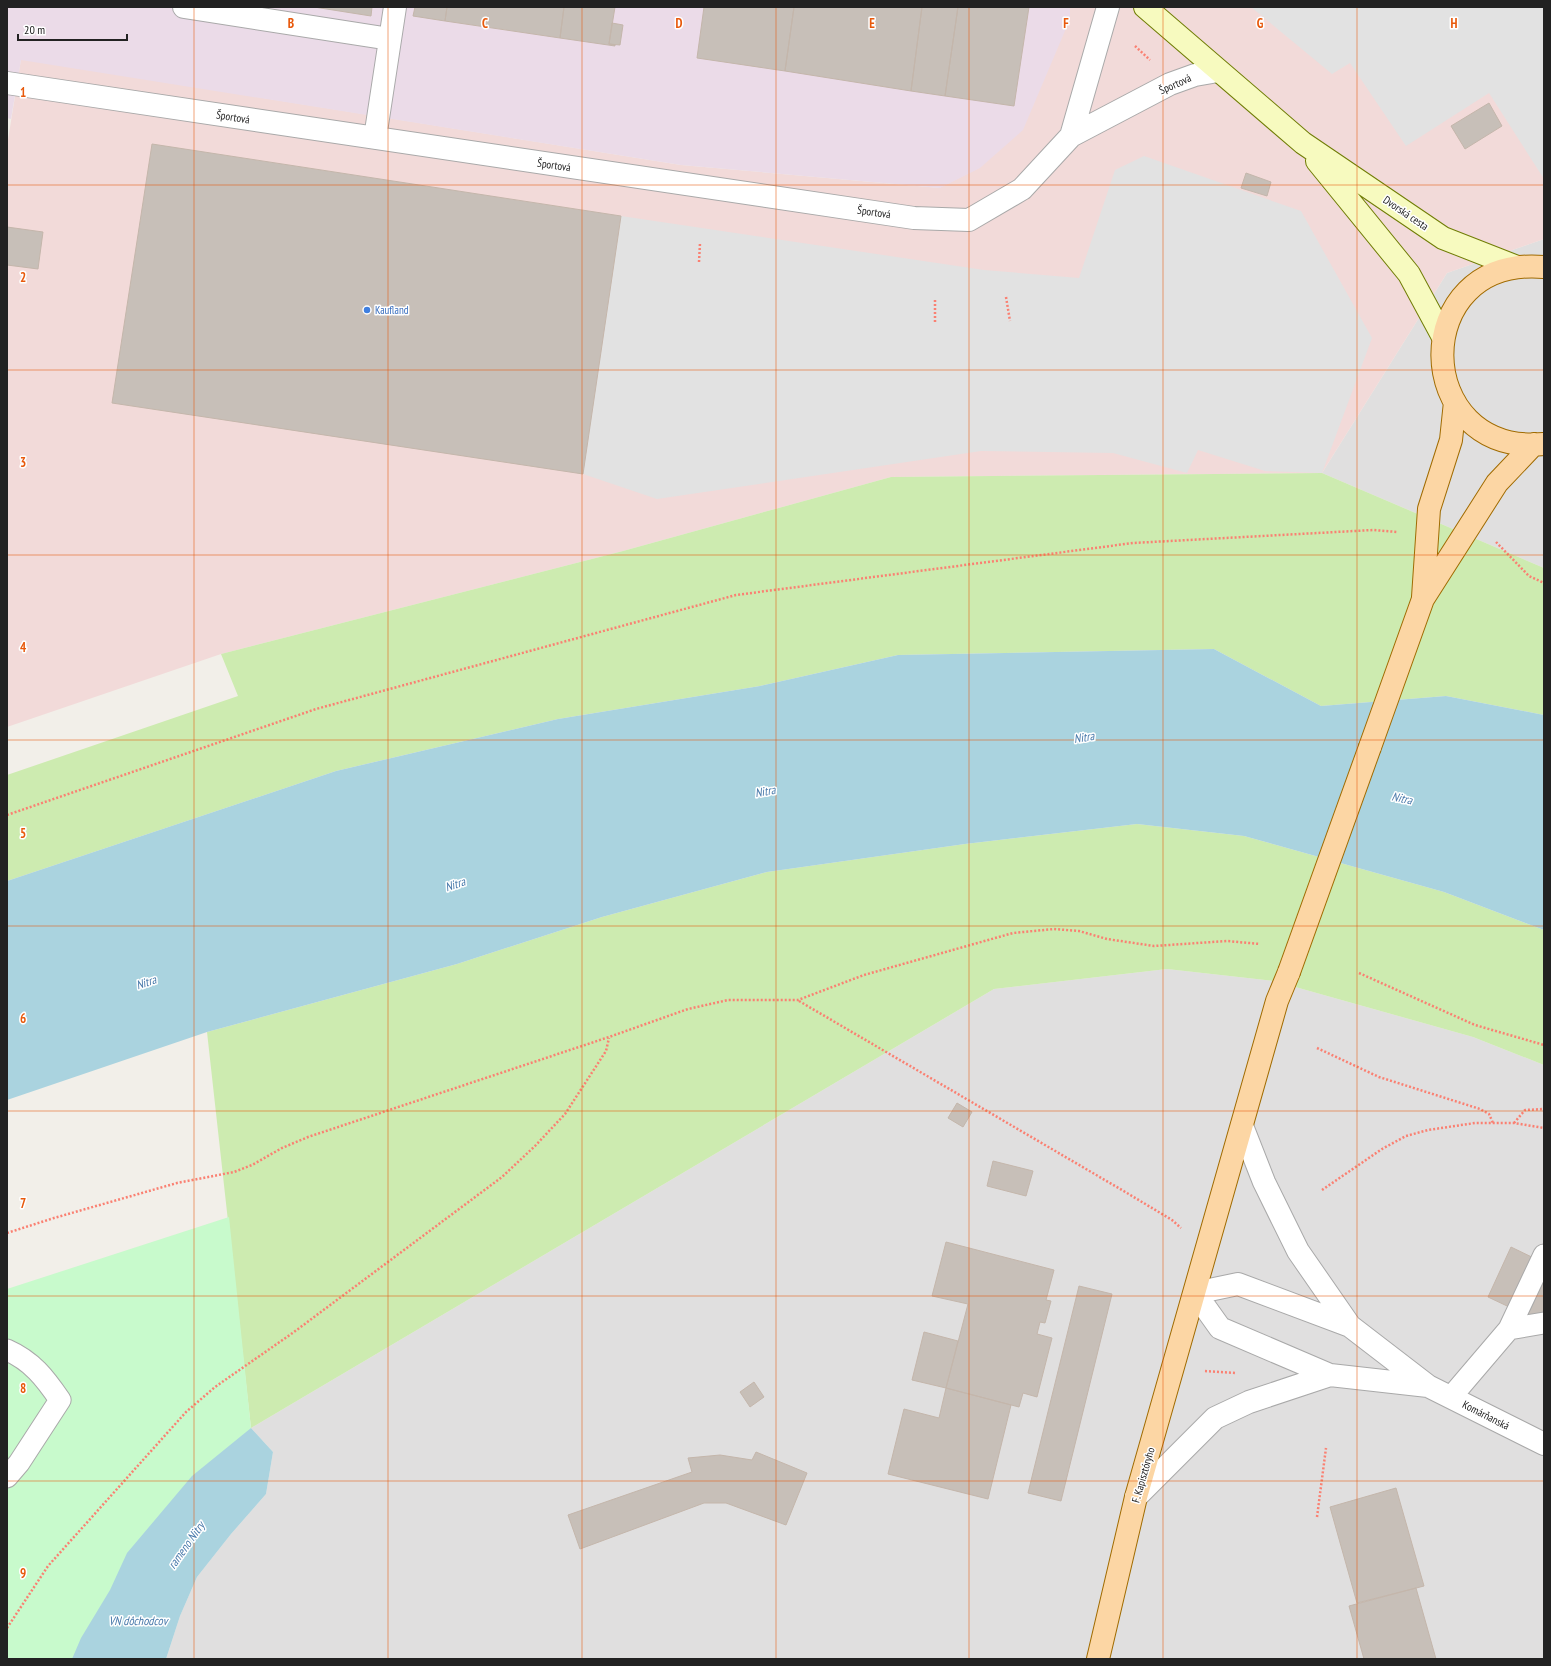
<svg xmlns="http://www.w3.org/2000/svg" width="1551" height="1666" font-family="'PT Sans Narrow',sans-serif">
  <style>
    .residential { fill: #e0dfdf }
    .commercial { fill: #f2dad9 }
    .industrial { fill: #ebdbe8 }
    .grass { fill: #cdebb0 }
    .park { fill: #c8facc }
    .parking { fill: #e2e2e2 }
    .water { fill: #aad3df }
    .building { fill: #c7bfb8; stroke: #c4b6ab }
    .lines { fill: none; stroke-linecap: round; stroke-linejoin: round }
    .lane-casing { stroke: #a9a9a9; stroke-width: 23 }
    .street-casing { stroke: #a9a9a9; stroke-width: 24 }
    .secondary-casing { stroke: #707d05; stroke-width: 24 }
    .primary-casing { stroke: #a06b00; stroke-width: 24 }
    .path { stroke: #fa8072; stroke-width: 2.5; stroke-dasharray: 2 2; stroke-linecap: butt }
    .lane { stroke: #fff; stroke-width: 21 }
    .street { stroke: #fff; stroke-width: 22 }
    .secondary { stroke: #f7fabf; stroke-width: 22 }
    .primary { stroke: #fcd6a4; stroke-width: 22 }
    .primary-bridge-casing { stroke: #a06b00; stroke-width: 24; stroke-linecap: butt }
    .primary-bridge { stroke: #fcd6a4; stroke-width: 22 }
    .grid { fill: none; stroke: #e8590c; stroke-width: 1; stroke-opacity: 0.55 }
    .shop-dot { fill: #3f7fe0; stroke: #fff; stroke-width: 1.5 }
    .labels { text-anchor: middle; dominant-baseline: central; stroke-width: 3; stroke-linejoin: round; paint-order: stroke }
    .street-label { font-size: 11px; fill: #222; stroke: #fff }
    .shop-label { font-size: 11px; fill: #366cbe; stroke: #fff; text-anchor: start }
    .water-label { font-size: 12px; font-style: italic; fill: #4a7aab; stroke: #fff }
    .grid-label { font-size: 13px; text-anchor: middle; font-weight: bold; fill: #e8590c; stroke: #fff; stroke-width: 3; stroke-linejoin: round; paint-order: stroke }
  </style>
  <rect width="100%" height="100%" fill="#f2efe9"/>
  <path class="residential" d="M 1544,239 L 1544,568 L 1322,473 L 1447,273 Z
    M 1167,969 L 1274,981 L 1473,1037 L 1544,1065 L 1544,1659 L 166,1659 L 180,1616 L 197,1577 L 231,1534 L 266,1494 L 273,1452 L 251,1428 L 994,989 Z"/>
  <path class="commercial" d="M 1070,7 L 1544,7 L 1544,239 L 1447,273 L 1322,473 L 891,477 L 623,551 L 221,654 L 7,727 L 7,146 L 21,59 L 681,165 L 940,188 L 1070,19 Z"/>
  <path class="industrial" d="M 7,7 L 1070,7 L 1070,19 L 1023,130 L 980,168 L 940,188 L 681,165 L 21,60 L 11,119 L 7,118 Z"/>
  <path class="grass" d="M 1322,473 L 1544,568 L 1544,715 L 1446,696 L 1321,706 L 1214,649 L 898,655 L 760,686 L 558,719 L 336,771 L 7,881 L 7,775 L 238,696 L 221,654 L 623,551 L 891,477 Z
    M 1137,824 L 1244,836 L 1444,892 L 1544,930 L 1544,1065 L 1473,1037 L 1274,981 L 1167,969 L 994,989 L 251,1428 L 207,1032 L 457,964 L 602,917 L 767,872 L 965,844 Z"/>
  <path class="park" d="M 229,1217 L 251,1428 L 128,1659 L 7,1659 L 7,1289 Z"/>
  <path class="parking" d="M 1251,7 L 1544,7 L 1544,179 L 1489,93 L 1406,146 L 1350,63 L 1332,74 Z
    M 1144,156 L 1301,211 L 1372,338 L 1322,473 L 1265,471 L 1198,450 L 1187,473 L 1113,453 L 981,451 L 657,499 L 583,474 L 621,216 L 984,270 L 1079,278 L 1115,170 Z"/>
  <path class="water" d="M 1214,649 L 1321,706 L 1446,696 L 1544,715 L 1544,930 L 1444,892 L 1244,836 L 1137,824 L 965,844 L 767,872 L 602,917 L 457,964 L 207,1032 L 7,1100 L 7,881 L 336,771 L 558,719 L 760,686 L 898,655 Z
    M 251,1428 L 273,1452 L 266,1494 L 231,1534 L 197,1577 L 180,1616 L 166,1659 L 72,1659 L 81,1638 L 110,1590 L 127,1553 L 192,1476 Z"/>
  <path class="building" d="M 314,7 L 372,7 L 371,16 Z
    M 415,7 L 447,7 L 445,21 L 413,16 Z
    M 447,7 L 564,7 L 560,38 L 445,21 Z
    M 564,7 L 615,7 L 609,44 L 615,45 L 615,46 L 560,38 Z
    M 704,7 L 794,7 L 785,71 L 697,58 Z
    M 794,7 L 922,7 L 911,91 L 785,71 Z
    M 922,7 L 958,7 L 945,96 L 911,91 Z
    M 958,7 L 1029,7 L 1014,106 L 945,96 Z
    M 612,23 L 623,25 L 620,45 L 609,44 Z
    M 1489,103 L 1502,126 L 1465,149 L 1451,126 Z
    M 152,144 L 621,216 L 583,474 L 112,403 Z
    M 1246,173 L 1271,182 L 1267,196 L 1241,188 Z
    M 7,227 L 43,232 L 38,269 L 7,265 Z
    M 957,1103 L 972,1112 L 963,1127 L 948,1118 Z
    M 993,1161 L 1033,1171 L 1026,1196 L 987,1186 Z
    M 946,1242 L 1054,1270 L 1046,1300 L 1051,1301 L 1045,1323 L 1040,1322 L 1037,1334 L 1052,1338 L 1037,1397 L 1023,1393 L 1019,1407 L 946,1388 L 968,1304 L 932,1296 Z
    M 1511,1247 L 1544,1263 L 1544,1312 L 1539,1321 L 1488,1297 Z
    M 1079,1286 L 1112,1294 L 1061,1501 L 1028,1493 Z
    M 924,1332 L 958,1341 L 946,1388 L 912,1380 Z
    M 754,1382 L 764,1397 L 750,1407 L 740,1392 Z
    M 946,1388 L 1011,1405 L 988,1499 L 888,1474 L 904,1409 L 939,1418 Z
    M 756,1452 L 807,1473 L 786,1525 L 726,1503 L 704,1503 L 580,1549 L 568,1515 L 692,1472 L 688,1458 L 720,1455 L 752,1460 Z
    M 1396,1488 L 1424,1586 L 1357,1603 L 1330,1507 Z
    M 1416,1588 L 1436,1659 L 1364,1659 L 1349,1606 Z"/>
  <g class="lines">
    <defs>
      <path id="lane" d="M 1509,1329 L 1544,1323
        M 7,1350 C 32,1361 45,1378 60,1400 L 19,1463 L 7,1477
        M 1451,1397 L 1509,1329 L 1544,1255"/>
      <path id="street" d="M 184,7 L 390,39
        M 7,83 L 914,218 L 969,220 L 1022,189 L 1071,136 L 1170,84 L 1195,75 L 1218,71
        M 1071,136 L 1108,7
        M 375,138 L 395,7
        M 1242,1126 L 1264,1182 L 1298,1251 L 1350,1326
        M 1428,1386 L 1330,1375 L 1220,1328 L 1195,1293 L 1238,1284 L 1350,1326 L 1428,1386 L 1544,1444
        M 1136,1497 L 1215,1418 L 1249,1402 L 1330,1375"/>
      <path id="secondary" d="M 1145,7 L 1303,143 L 1443,238 L 1517,267
        M 1317,161 L 1409,274 L 1443,337"/>
      <path id="primary" d="M 1544,267 C 1407,255 1410,456 1544,444
        M 1423,597 L 1429,509 L 1451,440 L 1455,402
        M 1370,747 L 1423,599 L 1497,483 L 1534,444
        M 1098,1659 L 1136,1497 L 1277,1001 L 1289,972"/>
    </defs>
    <use href="#lane" class="lane-casing"/>
    <use href="#street" class="street-casing"/>
    <use href="#secondary" class="secondary-casing"/>
    <use href="#primary" class="primary-casing"/>
    <path class="path" d="M 1135,46 L 1150,60
      M 699,262 L 700,243
      M 1006,297 L 1010,321
      M 935,300 L 935,324
      M 1496,542 L 1529,576 L 1544,583
      M 7,815 L 316,709 L 736,595 L 1133,543 L 1373,530 L 1397,532
      M 1359,973 L 1475,1025 L 1544,1045
      M 799,1001 L 1127,1193 L 1172,1220 L 1181,1228
      M 1317,1048 L 1379,1077 L 1480,1109 L 1489,1114 L 1493,1123
      M 1514,1123 L 1525,1110 L 1544,1109
      M 1322,1190 L 1382,1149 L 1406,1136 L 1428,1130 L 1475,1123 L 1514,1123 L 1544,1128
      M 7,1233 L 54,1218 L 177,1183 L 234,1172 L 252,1165 L 282,1148 L 308,1137 L 609,1037 L 688,1009 L 728,1000 L 798,1000 L 864,975 L 1013,933 L 1054,929 L 1079,931 L 1107,939 L 1154,946 L 1227,941 L 1260,944
      M 1205,1371 L 1236,1373
      M 1317,1517 L 1326,1448
      M 7,1628 L 48,1566 L 186,1412 L 215,1387 L 294,1332 L 502,1177 L 535,1146 L 565,1114 L 606,1051 L 609,1038"/>
    <use href="#lane" class="lane"/>
    <use href="#street" class="street"/>
    <use href="#secondary" class="secondary"/>
    <use href="#primary" class="primary"/>
    <defs>
      <path id="primary-bridge" d="M 1289,972 L 1370,747"/>
    </defs>
    <use href="#primary-bridge" class="primary-bridge-casing"/>
    <use href="#primary-bridge" class="primary-bridge"/>
  </g>
  <path class="grid" d="M 194,7 L 194,1659M 388,7 L 388,1659M 582,7 L 582,1659M 776,7 L 776,1659M 969,7 L 969,1659M 1163,7 L 1163,1659M 1357,7 L 1357,1659M 7,185 L 1544,185M 7,370 L 1544,370M 7,555 L 1544,555M 7,740 L 1544,740M 7,926 L 1544,926M 7,1111 L 1544,1111M 7,1296 L 1544,1296M 7,1481 L 1544,1481"/>
  <circle class="shop-dot" cx="367" cy="310" r="4"/>
  <g class="labels">
    <g class="street-label">
      <text transform="translate(1175 84) rotate(-24)">Športová</text>
      <text transform="translate(233 117) rotate(9)">Športová</text>
      <text transform="translate(554 165) rotate(8)">Športová</text>
      <text transform="translate(874 212) rotate(8)">Športová</text>
      <text transform="translate(1406 213) rotate(34)">Dvorská cesta</text>
      <text transform="translate(1486 1415) rotate(27)">Komárňanská</text>
      <text transform="translate(1143 1475) rotate(-74)">F. Kapisztóryho</text>
    </g>
    <g class="shop-label">
      <text x="375" y="310">Kaufland</text>
    </g>
    <g class="water-label">
      <text transform="translate(1084 737) rotate(-9)">Nitra</text>
      <text transform="translate(765 791) rotate(-10)">Nitra</text>
      <text transform="translate(1402 798) rotate(12)">Nitra</text>
      <text transform="translate(455 884) rotate(-18)">Nitra</text>
      <text transform="translate(146 982) rotate(-18)">Nitra</text>
      <text transform="translate(186 1545) rotate(-55)">rameno Nitry</text>
      <text x="138" y="1620">VN dôchodcov</text>
    </g>
  </g>
  <g class="grid-label">
    <text x="291" y="28">B</text>
    <text x="485" y="28">C</text>
    <text x="679" y="28">D</text>
    <text x="872" y="28">E</text>
    <text x="1066" y="28">F</text>
    <text x="1260" y="28">G</text>
    <text x="1454" y="28">H</text>
    <text x="23" y="97">1</text>
    <text x="23" y="282">2</text>
    <text x="23" y="467">3</text>
    <text x="23" y="652">4</text>
    <text x="23" y="838">5</text>
    <text x="23" y="1023">6</text>
    <text x="23" y="1208">7</text>
    <text x="23" y="1393">8</text>
    <text x="23" y="1578">9</text>
  </g>
  <rect width="1551" height="1666" fill="none" stroke="#222222" stroke-width="16"/>
  <path d="M18 34v6h109v-6" fill="none" stroke="#222222" stroke-width="2"/>
  <text x="24" y="34" font-size="12" fill="#222222" stroke="#ffffff" stroke-width="3" paint-order="stroke">20 m</text>
</svg>
